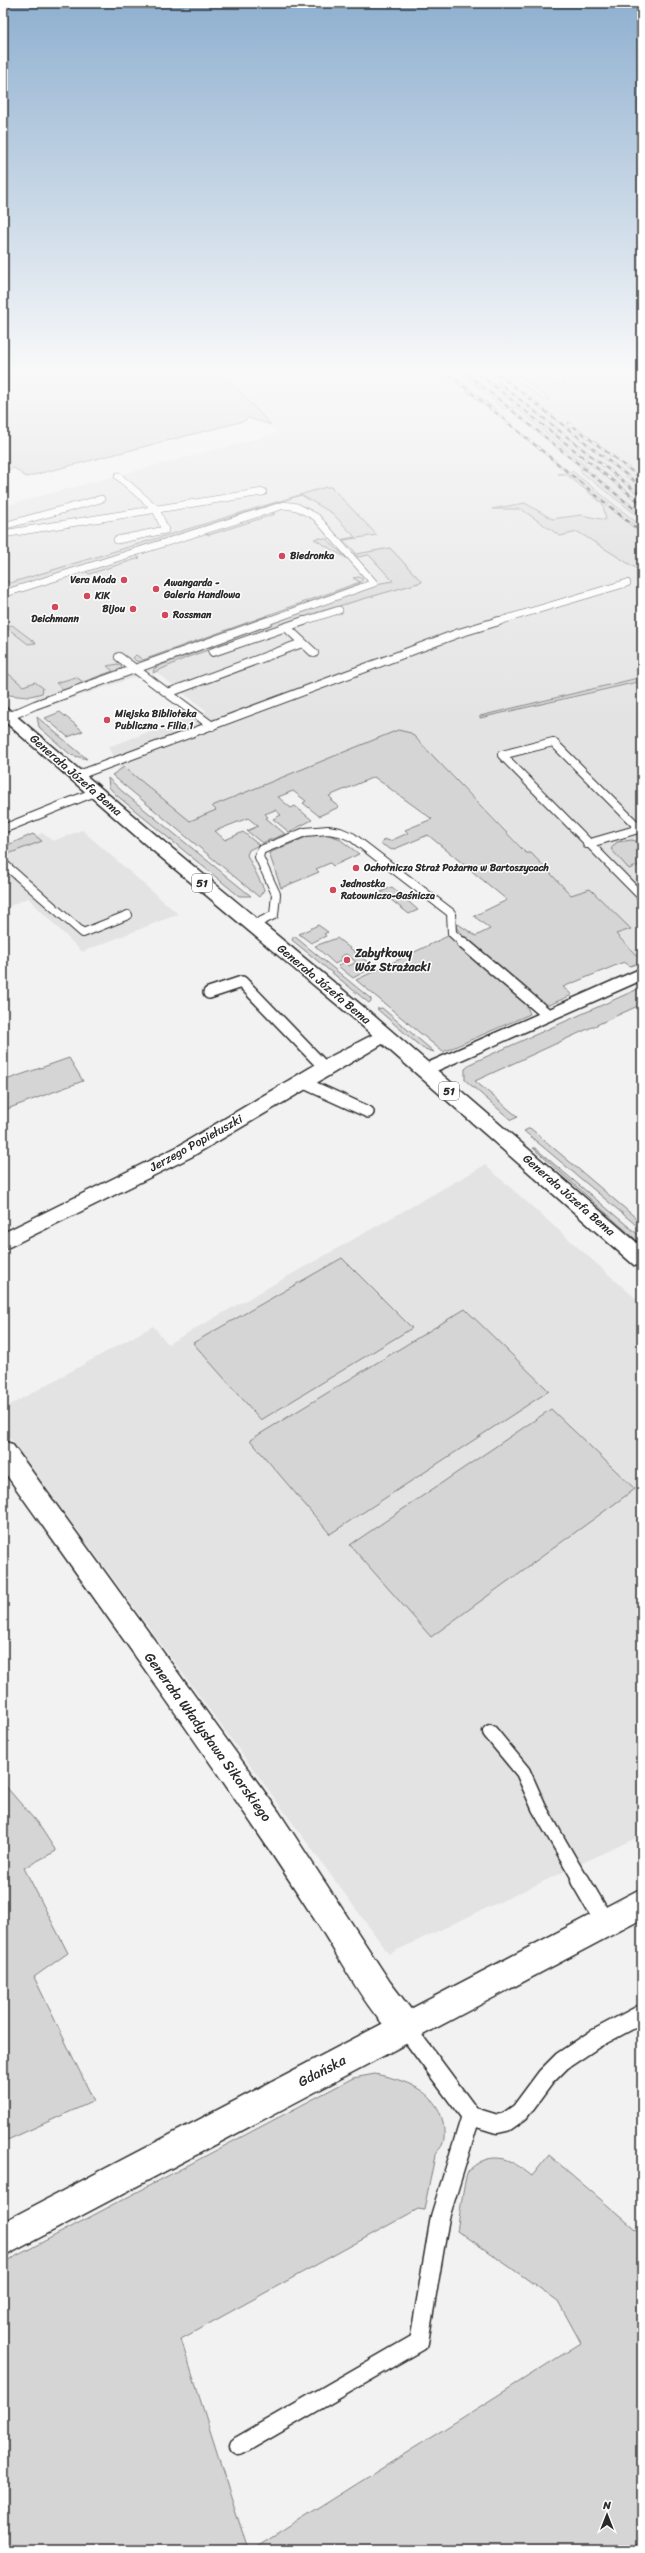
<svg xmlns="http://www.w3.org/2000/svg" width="645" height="2553" font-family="Sriracha,sans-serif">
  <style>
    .built { fill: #e3e3e3 }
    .green { fill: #d5d5d5; stroke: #808080 }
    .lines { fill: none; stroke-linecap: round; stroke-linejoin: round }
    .service-far4-casing { stroke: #2b2b2b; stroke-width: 8 }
    .service-far3-casing { stroke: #2b2b2b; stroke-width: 10 }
    .service-far2-casing { stroke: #2b2b2b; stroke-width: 14 }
    .service-far1-casing { stroke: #2b2b2b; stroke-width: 17 }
    .service-casing { stroke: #2b2b2b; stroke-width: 21 }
    .minor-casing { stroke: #2b2b2b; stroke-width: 3 }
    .tertiary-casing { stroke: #2b2b2b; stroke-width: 3 }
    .primary-casing { stroke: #2b2b2b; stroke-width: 3 }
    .service-far4 { stroke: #fff; stroke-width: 7 }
    .service-far3 { stroke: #fff; stroke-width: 8 }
    .service-far2 { stroke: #fff; stroke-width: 11 }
    .service-far1 { stroke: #fff; stroke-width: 14 }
    .service { stroke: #fff; stroke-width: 18 }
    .minor { fill: #fff; fill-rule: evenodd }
    .tertiary { fill: #fff; fill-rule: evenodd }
    .primary { fill: #fff; fill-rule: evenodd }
    .rail-casing { stroke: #2b2b2b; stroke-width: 2.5 }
    .rail { stroke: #fff; stroke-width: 1.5; stroke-dasharray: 5; stroke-linecap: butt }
    .poi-dot { fill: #d1495b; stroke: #fff; stroke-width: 1.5 }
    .labels { text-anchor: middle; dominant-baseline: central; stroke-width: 3; stroke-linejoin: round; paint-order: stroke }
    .far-poi-label { font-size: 10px; font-weight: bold; fill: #2b2b2b; stroke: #fff; text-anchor: start }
    .shield { fill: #fff; stroke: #6b6b6b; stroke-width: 1 }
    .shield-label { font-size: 11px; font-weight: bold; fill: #2b2b2b }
    .street-label { font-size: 12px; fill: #2b2b2b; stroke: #fff }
    .poi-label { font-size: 12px; font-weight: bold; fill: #2b2b2b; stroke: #fff; text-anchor: start }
    .near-street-label { font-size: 14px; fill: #2b2b2b; stroke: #fff }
  </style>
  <rect width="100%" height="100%" fill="#f2f2f2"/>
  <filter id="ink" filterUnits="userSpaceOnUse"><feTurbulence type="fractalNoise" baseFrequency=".025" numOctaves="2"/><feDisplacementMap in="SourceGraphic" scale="8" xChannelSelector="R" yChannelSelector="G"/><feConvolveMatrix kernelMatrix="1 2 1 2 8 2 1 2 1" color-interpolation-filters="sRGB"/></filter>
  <g filter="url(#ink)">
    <path class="built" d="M 219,370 L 642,370 L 642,956 L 639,957 L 590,907 L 583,910 L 411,733 L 187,827 L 120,769 L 108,747 L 207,711 L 157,673 L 159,669 L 47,707 L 3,671 L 3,506 L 278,433 Z
      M 82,830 L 178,914 L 82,952 L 28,898 L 7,907 L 3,903 L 3,849 L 42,833 L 53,841 Z
      M 485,1165 L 642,1304 L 642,1835 L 389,1954 L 3,1429 L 3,1409 L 153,1326 L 168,1344 Z"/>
    <path class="green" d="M 3,370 L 219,370 L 271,425 L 248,418 L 244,421 L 26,477 L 14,468 L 3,471 Z
      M 441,370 L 448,370 L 497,410 L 491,411 Z
      M 458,370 L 505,370 L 543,400 L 549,399 L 512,370 L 537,370 L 556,385 L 565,383 L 548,370 L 642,370 L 642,519 L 581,472 L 580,470 L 588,468 L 515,407 L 503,409 Z
      M 572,471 L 642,527 L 642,572 L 578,532 L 560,536 L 521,509 L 492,509 L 525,503 L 552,519 L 581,515 L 606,520 L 603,504 L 567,475 L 558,474 Z
      M 326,487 L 331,487 L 377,535 L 344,540 L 357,554 L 390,548 L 422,582 L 318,612 L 188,657 L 153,673 L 154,669 L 159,666 L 381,583 L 393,581 L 369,555 L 358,557 L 339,540 L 355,537 L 332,513 L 301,495 L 3,591 L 3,578 L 10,583 Z
      M 272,512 L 275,514 L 209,535 L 203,532 Z
      M 320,538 L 326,539 L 348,559 L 314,539 Z
      M 134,554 L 140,558 L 89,574 L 84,570 Z
      M 359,577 L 363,579 L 359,584 L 144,662 L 136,661 L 133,658 L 136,655 L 143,660 L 360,582 L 353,578 Z
      M 12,625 L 36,643 L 28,644 L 6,627 Z
      M 118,664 L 122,667 L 120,670 L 64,690 L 56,683 L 76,677 L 83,682 L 113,671 L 107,666 Z
      M 3,669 L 23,686 L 35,682 L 43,688 L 42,693 L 27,697 L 9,695 L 3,688 Z
      M 642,677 L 642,681 L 480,718 L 480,716 Z
      M 60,712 L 83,731 L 68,737 L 45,718 Z
      M 37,717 L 87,759 L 71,755 L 39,727 Z
      M 398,730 L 411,733 L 526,853 L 531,853 L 571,895 L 590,889 L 631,929 L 616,934 L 638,957 L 642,956 L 642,962 L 630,966 L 624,962 L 563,987 L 572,995 L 549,1005 L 540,1001 C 525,988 460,939 455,925 L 458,924 L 476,936 L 490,929 L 474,916 L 507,900 L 428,835 L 392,850 L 381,844 L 384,839 L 390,841 L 408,833 L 405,830 L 432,819 L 374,777 L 329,796 L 333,800 L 331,801 L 339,807 L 319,816 L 303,803 L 306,801 L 293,791 L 278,797 L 291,808 L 295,806 L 312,820 L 289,832 L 273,819 L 281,815 L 275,810 L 265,814 L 268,817 L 266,818 L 285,834 L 262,843 L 247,831 L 258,826 L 248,818 L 215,831 L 225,840 L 243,832 L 259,845 L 249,850 L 247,855 L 263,887 L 264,890 L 259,897 L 112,775 L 124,767 L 190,821 L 216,810 L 212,806 Z
      M 108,778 L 123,792 L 251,896 L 239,896 L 115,794 L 109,787 Z
      M 33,834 L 42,841 L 3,856 L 3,847 Z
      M 326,834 L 338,838 L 359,854 L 333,866 L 330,863 L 316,869 L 319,872 L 281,888 L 269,853 L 311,835 Z
      M 632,840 L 642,843 L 642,864 L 629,869 L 611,849 L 617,842 Z
      M 392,887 L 418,910 L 409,914 L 381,892 Z
      M 318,925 L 328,932 L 324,934 L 326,936 L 311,943 L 299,934 Z
      M 294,936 L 371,999 L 371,1001 L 369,1003 L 292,940 Z
      M 448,936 L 525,1002 L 530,1014 L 443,1052 L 356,980 Z
      M 337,938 L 374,967 L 353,978 L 338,966 L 345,962 L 349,966 L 356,962 L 346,954 L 340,957 L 342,960 L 335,964 L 315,946 Z
      M 638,989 L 642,993 L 642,1004 L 475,1081 L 518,1117 L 511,1120 L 465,1080 L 465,1069 L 472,1063 Z
      M 382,1008 L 434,1052 L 422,1048 L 377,1009 Z
      M 69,1058 L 83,1081 L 7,1109 L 3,1103 L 3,1081 Z
      M 530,1128 L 642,1223 L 642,1230 L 524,1131 Z
      M 533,1148 L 535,1148 L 642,1238 L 642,1245 Z
      M 342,1258 L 412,1328 L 261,1420 L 193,1343 Z
      M 465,1309 L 549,1391 L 330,1534 L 250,1440 Z
      M 551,1409 L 635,1489 L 431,1637 L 350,1545 Z
      M 3,1783 L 39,1825 L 56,1851 L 24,1868 L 68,1953 L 34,1977 L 94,2101 L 3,2142 Z
      M 375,2074 C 404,2080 435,2089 443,2122 C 444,2127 445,2137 443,2143 C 442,2148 436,2151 435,2156 C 431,2174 428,2192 424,2210 L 418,2209 L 181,2339 L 248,2550 L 3,2550 L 3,2263 L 353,2078 Z
      M 549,2155 L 642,2235 L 642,2550 L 252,2550 L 581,2343 L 558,2301 L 457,2230 C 460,2217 463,2182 468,2172 C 471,2167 478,2163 482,2161 C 503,2152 517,2165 532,2176 Z"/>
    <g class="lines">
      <defs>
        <path id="service-far4" d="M 3,526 L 101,499
          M 3,534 L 263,492
          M 117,540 L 165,530 L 156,509 L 118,476
          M 3,594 L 284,505 L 297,507 L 316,517 L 374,583 L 265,622
          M 301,622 L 339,610
          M 496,622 L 627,583"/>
        <path id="service-far3" d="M 286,627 L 304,621
          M 213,652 L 286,627 L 314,653
          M 119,657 L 212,726
          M 168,693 L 302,643
          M 3,719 L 35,705 L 268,621
          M 76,776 L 459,633 L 499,621
          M 3,829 L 95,792
          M 642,831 L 553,742 L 502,755 L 642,897
          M 587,844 L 642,828
          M 3,863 L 83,933 L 128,915
          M 253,925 L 274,915 L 276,894 L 259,857 L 261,850 L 305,832 L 328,830 L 340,832 L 352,837 L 451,913 L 452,933 L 464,944"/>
        <path id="service-far2" d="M 463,943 L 548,1015
          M 209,993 L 242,982 L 325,1068
          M 425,1070 L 642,974
          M 302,1082 L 368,1112"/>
        <path id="service-far1" d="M 490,1732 L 523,1772 L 539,1808 L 581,1881"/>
        <path id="service" d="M 580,1880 L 605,1923
          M 405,2027 L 471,2116 L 497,2124 L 506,2122 L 520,2112 L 546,2077 L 562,2061 L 595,2039 L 642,2014
          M 239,2446 L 419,2342 L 440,2217 L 471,2116"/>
        <path id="minor" d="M 384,1029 L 391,1031 L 394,1035 L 391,1039 L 191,1157 L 3,1250 L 3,1233 L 177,1147 L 318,1063 Z
          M 3,1441 L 12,1444 L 279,1812 L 390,1982 L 416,2016 L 421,2027 L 416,2038 L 405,2043 C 378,2031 341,1961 324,1934 C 223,1775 112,1624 3,1470 Z"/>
        <path id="tertiary" d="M 642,1888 L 642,1919 L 3,2257 L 3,2222 Z"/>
        <path id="primary" d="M 3,707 L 8,709 L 157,836 L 366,1009 L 642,1247 L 642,1267 L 634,1265 L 352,1017 L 145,844 L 3,720 Z"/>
      </defs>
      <use href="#service-far4" class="service-far4-casing"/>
      <use href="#service-far3" class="service-far3-casing"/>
      <use href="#service-far2" class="service-far2-casing"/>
      <use href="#service-far1" class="service-far1-casing"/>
      <use href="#service" class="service-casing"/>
      <use href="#minor" class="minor-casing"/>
      <use href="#tertiary" class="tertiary-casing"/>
      <use href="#primary" class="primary-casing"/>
      <use href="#service-far4" class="service-far4"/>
      <use href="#service-far3" class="service-far3"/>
      <use href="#service-far2" class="service-far2"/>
      <use href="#service-far1" class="service-far1"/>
      <use href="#service" class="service"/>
      <use href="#minor" class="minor"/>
      <use href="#tertiary" class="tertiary"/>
      <use href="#primary" class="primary"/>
      <defs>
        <path id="rail" d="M 444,370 L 642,533
          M 462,370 L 642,515
          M 474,370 L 642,504
          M 493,370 L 642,487
          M 499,383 L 642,496
          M 569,423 L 642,479"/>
      </defs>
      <use href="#rail" class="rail-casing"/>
      <use href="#rail" class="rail"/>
    </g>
  </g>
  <linearGradient id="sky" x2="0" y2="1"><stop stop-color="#8fb0d0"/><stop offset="0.51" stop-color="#f9f9f9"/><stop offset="1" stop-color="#f9f9f9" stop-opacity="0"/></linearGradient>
  <rect width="645" height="728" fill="url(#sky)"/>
  <g class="poi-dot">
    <circle cx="282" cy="556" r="4"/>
    <circle cx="124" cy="580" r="4"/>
    <circle cx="156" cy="589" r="4"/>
    <circle cx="87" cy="596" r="4"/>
    <circle cx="55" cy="607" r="4"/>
    <circle cx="133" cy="609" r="4"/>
    <circle cx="165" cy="615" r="4"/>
    <circle cx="107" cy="720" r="4"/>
    <circle cx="356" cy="868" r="4"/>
    <circle cx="333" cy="890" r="4"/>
    <circle cx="347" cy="960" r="4"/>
  </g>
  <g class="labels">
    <g class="far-poi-label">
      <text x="290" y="556">Biedronka</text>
      <text x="116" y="580" text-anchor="end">Vera Moda</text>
      <text x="164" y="583">Awangarda -<tspan x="164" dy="12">Galeria Handlowa</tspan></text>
      <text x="95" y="596">KiK</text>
      <text x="125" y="609" text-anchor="end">Bijou</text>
      <text x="173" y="615">Rossman</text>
      <text x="55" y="619" text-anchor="middle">Deichmann</text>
      <text x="115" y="714">Miejska Biblioteka<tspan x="115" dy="12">Publiczna - Filia 1</tspan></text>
      <text x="364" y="868">Ochotnicza Straż Pożarna w Bartoszycach</text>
      <text x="341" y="884">Jednostka<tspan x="341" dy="12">Ratowniczo-Gaśnicza</tspan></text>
    </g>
    <g class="shield">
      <rect x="192" y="874" width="20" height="18" rx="3"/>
      <rect x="439" y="1082" width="20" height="18" rx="3"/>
    </g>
    <g class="shield-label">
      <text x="202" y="883">51</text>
      <text x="449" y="1091">51</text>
    </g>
    <g class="street-label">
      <text transform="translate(76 775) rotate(41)">Generała Józefa Bema</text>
      <text transform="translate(324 984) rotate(40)">Generała Józefa Bema</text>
      <text transform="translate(196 1143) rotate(-29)">Jerzego Popiełuszki</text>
      <text transform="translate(569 1195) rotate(41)">Generała Józefa Bema</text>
    </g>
    <g class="poi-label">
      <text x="355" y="953">Zabytkowy<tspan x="355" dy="14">Wóz Strażacki</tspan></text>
    </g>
    <g class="near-street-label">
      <text transform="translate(208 1737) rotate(54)">Generała Władysława Sikorskiego</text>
      <text transform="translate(322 2071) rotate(-28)">Gdańska</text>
    </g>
  </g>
  <rect width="645" height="2553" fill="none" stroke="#fff" stroke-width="16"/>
  <rect x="8" y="8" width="629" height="2537" fill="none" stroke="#2b2b2b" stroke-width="1.5" filter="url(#ink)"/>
  <g transform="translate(607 2515)" stroke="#ffffff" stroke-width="3" paint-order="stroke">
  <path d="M0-3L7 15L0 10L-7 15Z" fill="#2b2b2b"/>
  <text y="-6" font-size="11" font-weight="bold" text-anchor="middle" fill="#2b2b2b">N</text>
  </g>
</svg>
